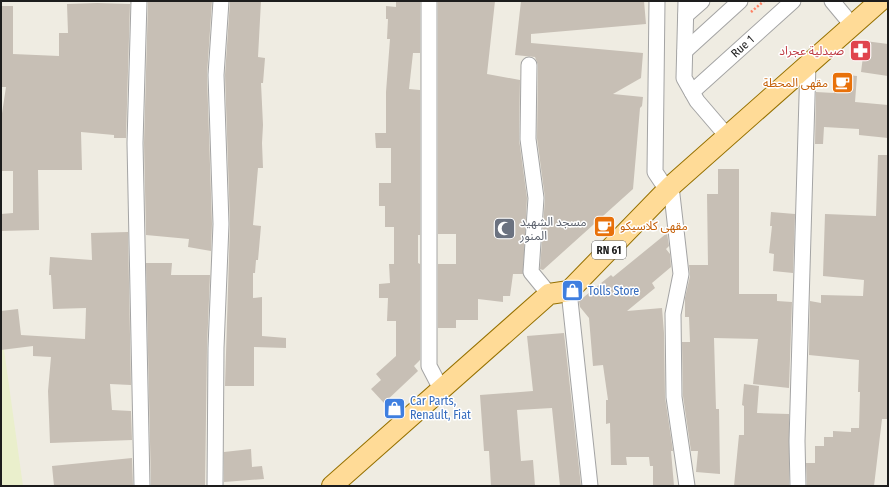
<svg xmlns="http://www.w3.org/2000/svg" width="889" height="487" font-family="'Fira Sans Condensed','Noto Sans Arabic',sans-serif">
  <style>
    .farmland { fill: #eaefcc }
    .building { fill: #c7bfb5 }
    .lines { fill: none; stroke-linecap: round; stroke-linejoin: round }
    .minor-casing { stroke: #a4a4a4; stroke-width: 17 }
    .major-casing { stroke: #967100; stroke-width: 22 }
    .path { stroke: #ff8063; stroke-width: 2.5; stroke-dasharray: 2 2; stroke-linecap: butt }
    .minor { stroke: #fff; stroke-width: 15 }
    .major { stroke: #ffdb97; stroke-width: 20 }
    .labels { text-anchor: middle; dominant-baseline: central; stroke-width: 3; stroke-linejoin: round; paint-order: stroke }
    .shield { fill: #fff; stroke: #616161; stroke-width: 1 }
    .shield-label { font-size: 11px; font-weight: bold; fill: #1d1d1d }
    .street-label { font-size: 12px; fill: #1d1d1d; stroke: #fff }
    .health-label { font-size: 12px; fill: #be3a42; stroke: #fff; text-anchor: end }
    .food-label { font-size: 12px; fill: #c56008; stroke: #fff; text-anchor: end }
    .worship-label { font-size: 12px; fill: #5b616d; stroke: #fff; text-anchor: start }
    .shop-label { font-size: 12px; fill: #366cbe; stroke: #fff; text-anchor: start }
  </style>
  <rect width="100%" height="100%" fill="#efece2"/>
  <path class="farmland" d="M 1,328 L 23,486 L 1,486 Z"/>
  <path class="building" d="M 148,1 L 212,1 L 207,75 L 212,224 L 211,251 L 188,247 L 189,239 L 146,235 L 144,143 Z
    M 230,1 L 261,1 L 258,57 L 265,58 L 263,83 L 261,83 L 263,125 L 262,143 L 263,168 L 258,168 L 253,225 L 261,226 L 258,260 L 256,260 L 255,273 L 253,273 L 253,298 L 262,297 L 262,336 L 286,338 L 286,348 L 254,347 L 254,386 L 225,386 L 230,224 L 225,75 Z
    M 396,1 L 420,1 L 420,53 L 413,53 L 409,89 L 420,90 L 420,235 L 418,235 L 418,263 L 420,264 L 420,360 L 414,366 L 418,371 L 384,403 L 371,389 L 381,380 L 376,374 L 396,356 L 396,321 L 387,321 L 388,298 L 379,298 L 379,284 L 390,283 L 389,264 L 394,264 L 394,227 L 385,227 L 385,206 L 379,206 L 379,183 L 391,183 L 391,148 L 376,148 L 375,133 L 386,133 L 386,92 L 390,39 L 387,39 L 388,19 L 386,19 L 386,6 L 396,7 Z
    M 438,1 L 495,1 L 487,74 L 520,80 L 519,139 L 527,198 L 523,274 L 513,274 L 510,296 L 503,296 L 503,302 L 478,299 L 478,320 L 456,320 L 456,328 L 438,328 L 438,264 L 456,264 L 456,234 L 438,234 Z
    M 521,1 L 644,1 L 646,24 L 531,34 L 531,43 L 643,53 L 641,78 L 613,94 L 643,97 L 642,106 L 640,108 L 633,189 L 543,270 L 540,269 L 545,198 L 537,138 L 538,65 L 535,57 L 515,55 Z
    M 97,3 L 130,4 L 126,138 L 114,138 L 114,135 L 81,132 L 82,170 L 38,170 L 39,230 L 1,231 L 1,214 L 13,213 L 13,171 L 1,171 L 2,129 L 1,129 L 1,120 L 6,87 L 1,87 L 1,6 L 13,6 L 13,54 L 59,56 L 59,33 L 68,33 L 67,4 Z
    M 865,41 L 888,44 L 888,76 L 861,72 Z
    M 836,74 L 857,76 L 855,102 L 888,105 L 888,138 L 859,135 L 859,129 L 824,127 L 823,144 L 815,144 L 816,92 L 834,93 Z
    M 878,155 L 888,155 L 888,419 L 882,419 L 874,486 L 807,486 L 806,463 L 815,463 L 815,446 L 824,446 L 824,437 L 833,437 L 833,431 L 851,432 L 851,428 L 859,428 L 860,392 L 858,392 L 859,360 L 809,355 L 810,301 L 821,303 L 821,295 L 863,296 L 864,280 L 823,276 L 825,214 L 876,216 Z
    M 718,169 L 739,169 L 739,294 L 777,294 L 777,301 L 792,302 L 789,388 L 753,384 L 758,339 L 714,338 L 716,409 L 719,409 L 720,474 L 696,472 L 698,451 L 691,451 L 683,396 L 682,342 L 690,342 L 689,317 L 685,317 L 685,298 L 690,276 L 689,265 L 708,265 L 707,194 L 718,194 Z
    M 771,212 L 795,214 L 793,273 L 773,271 L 774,254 L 769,253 L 772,226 L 770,226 Z
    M 128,232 L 131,385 L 110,384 L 112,410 L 131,411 L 132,440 L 50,443 L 48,391 L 51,357 L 33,356 L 33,346 L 1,350 L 1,311 L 18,309 L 21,335 L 85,339 L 86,308 L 53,309 L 51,275 L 49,275 L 50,257 L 92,260 L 91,233 Z
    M 667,233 L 669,246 L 666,249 L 670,254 L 671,267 L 652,283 L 655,288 L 627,311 L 662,308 L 664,333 L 665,397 L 673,451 L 671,451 L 674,486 L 653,486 L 653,466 L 650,466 L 649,457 L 626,457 L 627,465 L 611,465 L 610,423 L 606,424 L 606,400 L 608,400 L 603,365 L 593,366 L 589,318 L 580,307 L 579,301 L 611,275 L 613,277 Z
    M 146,263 L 172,263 L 171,275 L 210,275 L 207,348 L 205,486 L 151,486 Z
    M 564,333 L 581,486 L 560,486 L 552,408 L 517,410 L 521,461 L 533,460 L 535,486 L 491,486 L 489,451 L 484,451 L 480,395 L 533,391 L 527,336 Z
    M 744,384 L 759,386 L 757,413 L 789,414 L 789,486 L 734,486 L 739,435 L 744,435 L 744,406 L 742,405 Z
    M 251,449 L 252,467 L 262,466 L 264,479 L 224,482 L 224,452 Z
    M 132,458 L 133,486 L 54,486 L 52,466 Z"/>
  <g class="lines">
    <defs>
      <g id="minor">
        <path d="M 139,1 L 135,143 L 142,486"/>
        <path d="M 429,1 L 429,366 L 441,389"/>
        <path d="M 657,1 L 655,172 L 667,190"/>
        <path d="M 686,1 L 684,78 L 697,101 L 727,136"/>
        <path d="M 832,1 L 852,25"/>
        <path d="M 686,15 L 702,1"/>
        <path d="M 685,51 L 740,1"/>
        <path d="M 529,65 L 528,139 L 536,198 L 531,272 L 549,294"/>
        <path id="s1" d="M 692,92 L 793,1"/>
        <path d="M 671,186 L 681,274 L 673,314 L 674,397 L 687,486"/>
        <path d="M 569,291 L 590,486"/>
        <path d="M 215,486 L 216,348 L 221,224 L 216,75 L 221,1"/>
        <path d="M 798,486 L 797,441 L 808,63"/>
      </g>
      <path id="major" d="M 332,486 L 549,294 L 569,291 L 671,186 L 880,1"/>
    </defs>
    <use href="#minor" class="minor-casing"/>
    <use href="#major" class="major-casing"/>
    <path class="path" d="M 751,12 L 764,1"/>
    <use href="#minor" class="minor"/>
    <use href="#major" class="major"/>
  </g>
  <defs>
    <symbol id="pharmacy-square" viewBox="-11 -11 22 22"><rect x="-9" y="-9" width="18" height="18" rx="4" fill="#e0444e" stroke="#fff"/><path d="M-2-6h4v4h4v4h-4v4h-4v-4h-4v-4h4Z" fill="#fff"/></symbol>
    <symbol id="cafe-square" viewBox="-11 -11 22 22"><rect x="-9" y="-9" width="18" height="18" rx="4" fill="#e8710a" stroke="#fff"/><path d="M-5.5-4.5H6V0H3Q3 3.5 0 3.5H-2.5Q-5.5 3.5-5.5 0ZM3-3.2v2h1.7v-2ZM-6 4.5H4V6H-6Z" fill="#fff"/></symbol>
    <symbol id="mosque-square" viewBox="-11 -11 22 22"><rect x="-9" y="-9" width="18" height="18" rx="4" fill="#6b7280" stroke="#fff"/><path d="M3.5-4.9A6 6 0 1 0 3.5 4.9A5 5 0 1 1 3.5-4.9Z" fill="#fff"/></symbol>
    <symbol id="shop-square" viewBox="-11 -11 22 22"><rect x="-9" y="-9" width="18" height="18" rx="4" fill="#3f7fe0" stroke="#fff"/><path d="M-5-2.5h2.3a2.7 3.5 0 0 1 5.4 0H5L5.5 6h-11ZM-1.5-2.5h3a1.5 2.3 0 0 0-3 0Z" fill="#fff"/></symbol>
  </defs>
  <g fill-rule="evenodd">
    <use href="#pharmacy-square" x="848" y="38" width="25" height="25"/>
    <use href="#cafe-square" x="830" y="70" width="25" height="25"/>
    <use href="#cafe-square" x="592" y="214" width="25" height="25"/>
    <use href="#mosque-square" x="492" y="216" width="25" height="25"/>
    <use href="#shop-square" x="560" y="278" width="25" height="25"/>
    <use href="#shop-square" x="382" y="396" width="25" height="25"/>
  </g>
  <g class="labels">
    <rect class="shield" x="592" y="241" width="34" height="18" rx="3"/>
    <g class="shield-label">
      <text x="609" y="250">RN 61</text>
    </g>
    <g class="street-label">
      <text stroke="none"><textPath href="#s1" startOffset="68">Rue 1</textPath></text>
    </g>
    <g class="health-label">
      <text x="844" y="51">صيدلية عجراد</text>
    </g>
    <g class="food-label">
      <text x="828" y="83">مقهى المحطة</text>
      <text x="620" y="226" text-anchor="start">مقهى كلاسيكو</text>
    </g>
    <g class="worship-label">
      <text x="520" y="222">مسجد الشهيد<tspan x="520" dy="14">المنور</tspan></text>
    </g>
    <g class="shop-label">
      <text x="588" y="291">Tolls Store</text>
      <text x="410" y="401">Car Parts,<tspan x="410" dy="14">Renault, Fiat</tspan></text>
    </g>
  </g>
  <rect width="889" height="487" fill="none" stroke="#1d1d1d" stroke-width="4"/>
</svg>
